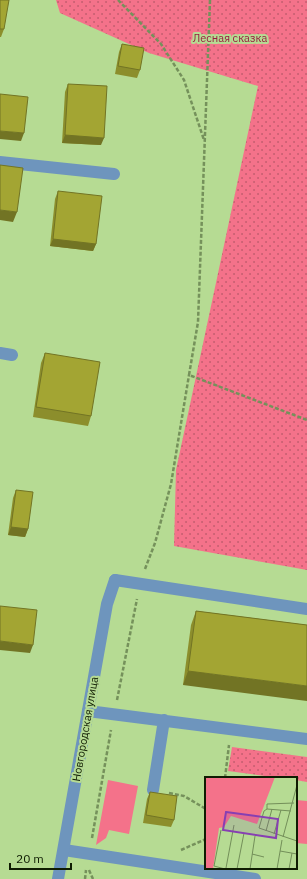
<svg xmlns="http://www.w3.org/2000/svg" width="307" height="879" font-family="'IBM Plex Sans',sans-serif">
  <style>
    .green { fill: #f4728a }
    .park { fill: url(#park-dots) }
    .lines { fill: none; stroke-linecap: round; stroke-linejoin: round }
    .path { stroke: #75915b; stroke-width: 2.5; stroke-dasharray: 4 2; stroke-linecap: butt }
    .lane { stroke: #6e95bd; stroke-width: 12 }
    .street { stroke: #6e95bd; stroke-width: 12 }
    .wall { fill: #8c8e2c }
    .shaded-wall { fill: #727424 }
    .building { fill: #a3a533; stroke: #727424 }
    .labels { text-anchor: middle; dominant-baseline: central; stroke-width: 4; stroke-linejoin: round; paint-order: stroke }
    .park-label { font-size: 11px; fill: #961c3f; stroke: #b6db93 }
    .street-label { font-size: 11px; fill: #0f1c02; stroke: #b6db93 }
    .inset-road { fill: none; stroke: #738f59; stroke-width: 1 }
    .view { fill: #873fb2; fill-opacity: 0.15; stroke: #873fb2; stroke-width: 2 }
    .inset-edge { fill: none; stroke: #0f1c02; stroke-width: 2 }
  </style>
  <defs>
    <pattern id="park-dots" width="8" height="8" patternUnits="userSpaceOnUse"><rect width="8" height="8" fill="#f4728a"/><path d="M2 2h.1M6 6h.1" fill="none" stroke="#c45d6f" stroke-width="1.8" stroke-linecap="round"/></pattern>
  </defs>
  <rect width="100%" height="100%" fill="#b6db93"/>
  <path class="green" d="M 108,780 L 138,786 L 129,834 L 109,830 L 106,838 L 96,845 Z
    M 296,800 L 307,801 L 307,844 L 296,843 Z"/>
  <path class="park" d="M 56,0 L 307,0 L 307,570 L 174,546 L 176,470 L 258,86 L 149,53 L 60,13 Z
    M 232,747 L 307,757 L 307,782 L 296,780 L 296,778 L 279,778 L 228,771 Z"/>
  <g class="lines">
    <path class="path" d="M 118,0 L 161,44 L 184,80 L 204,140
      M 210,0 L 198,322 L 189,375 L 307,420
      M 145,569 L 155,543 L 171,484 L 189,375
      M 117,700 L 137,599
      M 225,778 L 229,745
      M 169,793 L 184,796 L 206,809
      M 92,838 L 111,730
      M 181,850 L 206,839
      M 89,870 L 93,879
      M 85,879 L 86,870"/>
    <path class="lane" d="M 115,580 L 307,609
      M 88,711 L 307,739
      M 153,790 L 164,720
      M 64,850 L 255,879"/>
    <path class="street" d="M 0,162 L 114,174
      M 0,353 L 12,355
      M 58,879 L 107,604 L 115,580"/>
  </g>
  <path class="wall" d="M 0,0 L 4,29 L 1,37 L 0,37 Z
    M 122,44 L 140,70 L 137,78 L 115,74 L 119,52 Z
    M 68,84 L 101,145 L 62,143 L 65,92 Z
    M 58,191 L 96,244 L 93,251 L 50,246 L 55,199 Z
    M 45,353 L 91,416 L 88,426 L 33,417 L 41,363 Z
    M 16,490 L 28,529 L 25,537 L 8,535 L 13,498 Z
    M 196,611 L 307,625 L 183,685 L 191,625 Z
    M 150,792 L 174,820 L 171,827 L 143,823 L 147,799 Z"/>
  <path class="shaded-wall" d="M 0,131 L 24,133 L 21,141 L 0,139 Z
    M 65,135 L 104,138 L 101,145 L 62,143 Z
    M 0,210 L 17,212 L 13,222 L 0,220 Z
    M 53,239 L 96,244 L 93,251 L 50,246 Z
    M 11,527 L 28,529 L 25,537 L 8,535 Z
    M 0,641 L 33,645 L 30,653 L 0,650 Z
    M 188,671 L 307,686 L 307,701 L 183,685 Z"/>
  <path class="building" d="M 0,0 L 9,0 L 4,29 L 0,29 Z
    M 122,44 L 144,48 L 140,70 L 118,66 Z
    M 68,84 L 107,86 L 104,138 L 65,135 Z
    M 0,94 L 28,97 L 24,133 L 0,131 Z
    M 0,165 L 23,168 L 17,212 L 0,210 Z
    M 58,191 L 102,196 L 96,244 L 53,239 Z
    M 45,353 L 100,362 L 91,416 L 36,407 Z
    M 16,490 L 33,492 L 28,529 L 11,527 Z
    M 0,606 L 37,610 L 33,645 L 0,641 Z
    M 196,611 L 307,625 L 307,686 L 188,671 Z
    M 150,792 L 177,796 L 174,820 L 146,815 Z"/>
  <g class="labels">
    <g class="park-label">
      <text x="230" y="38">Лесная сказка</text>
    </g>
    <g class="street-label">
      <text transform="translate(85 729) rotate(-80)">Новгородская улица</text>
    </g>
  </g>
  <g transform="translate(205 777)">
    <rect width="92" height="92" fill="#b6db93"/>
    <path d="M 0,0 L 70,0 L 52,47 L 26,39 L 19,50 L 14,51 L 8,92 L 0,92 Z" fill="#f4728a"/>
    <path class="inset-road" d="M 62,32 L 59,34 L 54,51 L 92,64M 86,34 L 62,32 L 62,27 L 89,26M 16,53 L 9,89 L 20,92M 61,54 L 67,32M 69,57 L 76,33M 78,60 L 92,8M 75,74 L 92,77M 47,77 L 59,80M 21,91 L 29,48M 32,92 L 39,56M 45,92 L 50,59M 72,92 L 77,63M 84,92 L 87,76"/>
    <path class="view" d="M 21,35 L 73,42 L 71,61 L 18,53 Z"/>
    <rect width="92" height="92" class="inset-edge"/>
  </g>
  <path d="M10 863v6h61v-6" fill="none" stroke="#0f1c02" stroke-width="2"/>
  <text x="16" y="863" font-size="12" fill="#0f1c02" stroke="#b6db93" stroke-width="3" paint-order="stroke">20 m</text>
</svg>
